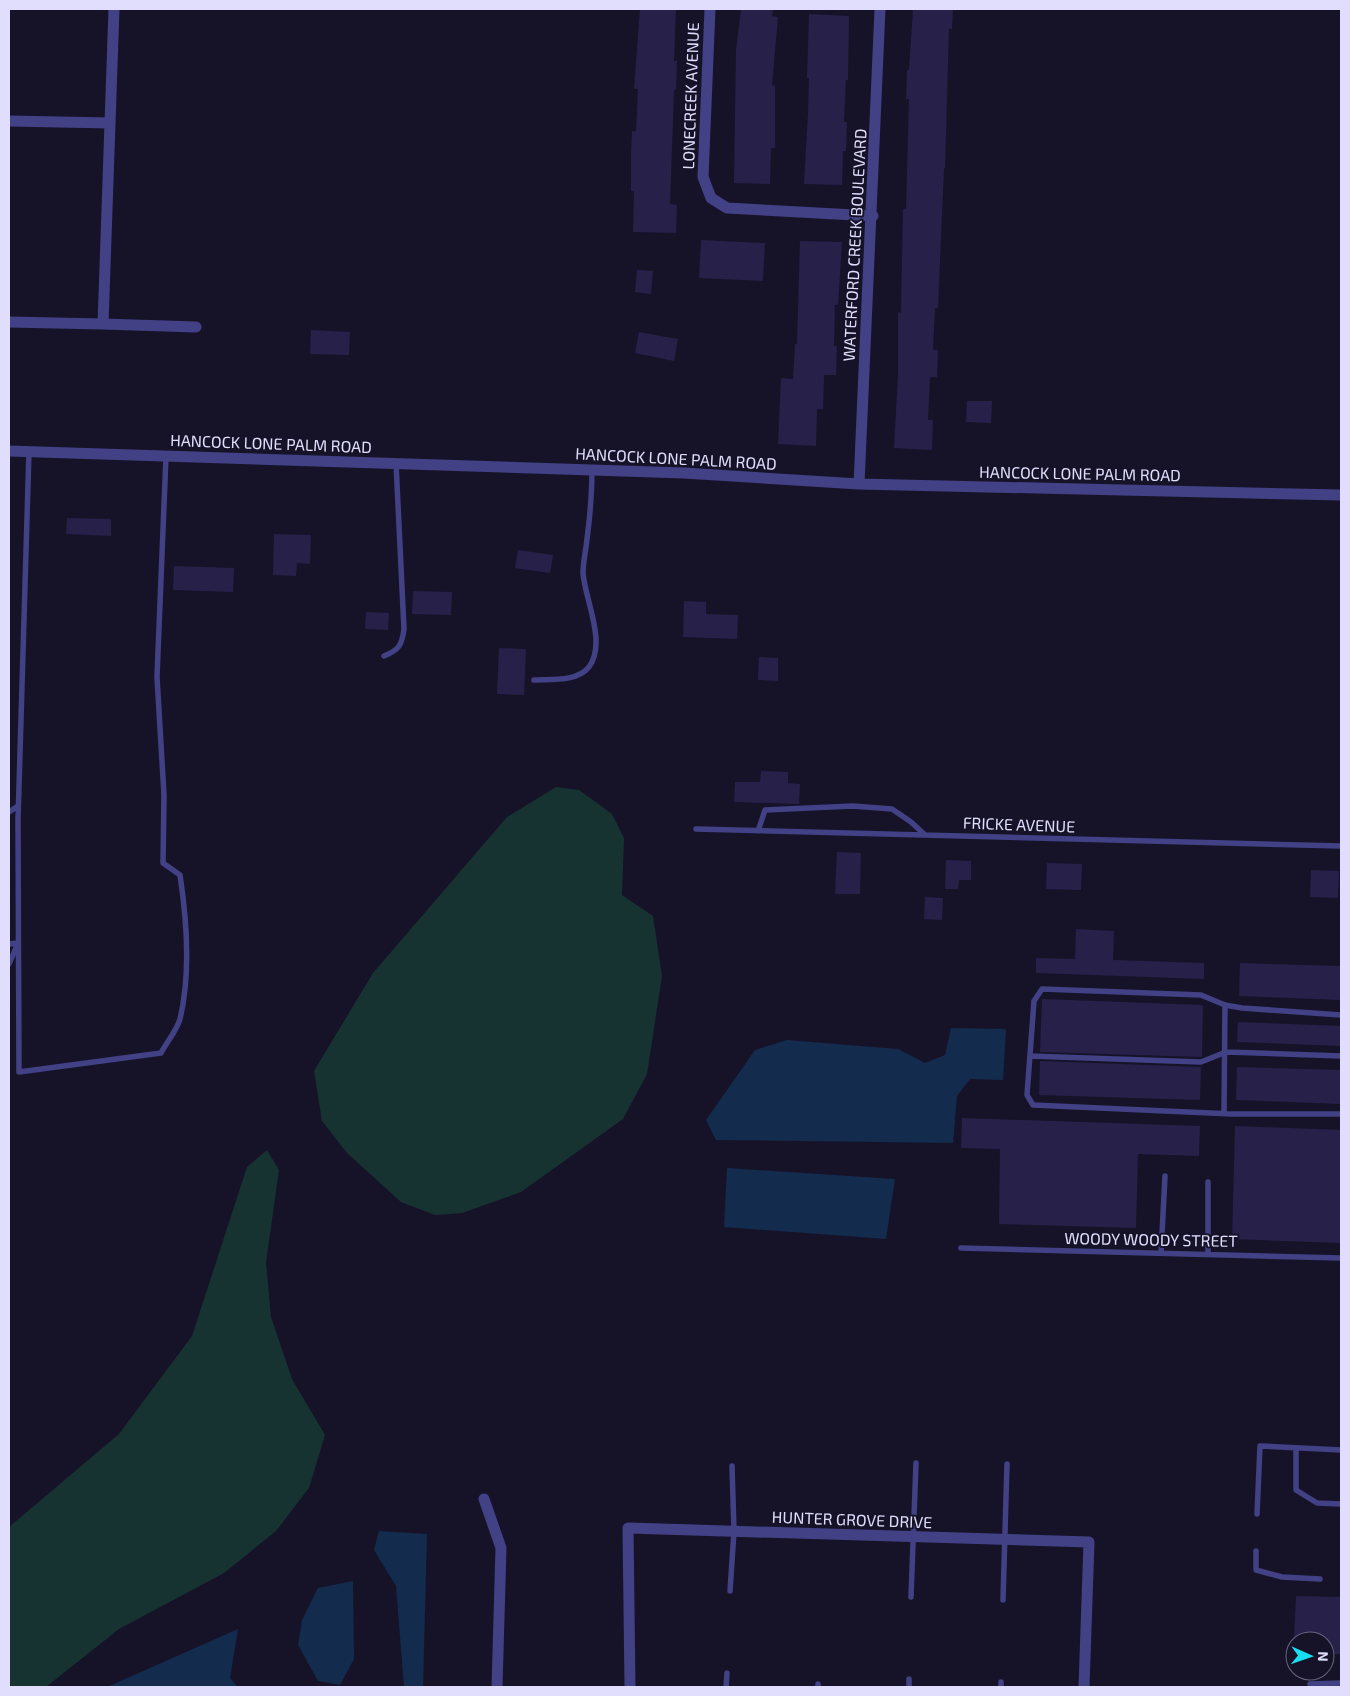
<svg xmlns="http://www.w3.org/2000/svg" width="1350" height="1696" font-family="'Exo 2',sans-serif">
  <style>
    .green { fill: #163331 }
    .water { fill: #132b4d }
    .building { fill: #272049 }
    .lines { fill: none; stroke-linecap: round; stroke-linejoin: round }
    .service { stroke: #424185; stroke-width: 5.5 }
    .minor { stroke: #424185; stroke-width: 11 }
    .labels { text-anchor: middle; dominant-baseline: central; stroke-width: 4; stroke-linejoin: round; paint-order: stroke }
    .street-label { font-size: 16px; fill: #e0ddfd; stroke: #161329 }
  </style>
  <rect width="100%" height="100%" fill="#161329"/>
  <path class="green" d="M 556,787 L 579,790 L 612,814 L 624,838 L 622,895 L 653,916 L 662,976 L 647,1074 L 623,1119 L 521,1192 L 462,1213 L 435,1215 L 401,1202 L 347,1153 L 322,1121 L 314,1071 L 373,973 L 507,817 Z
    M 267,1150 L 279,1170 L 266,1262 L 271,1317 L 292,1379 L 325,1435 L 309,1488 L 276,1531 L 224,1573 L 119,1629 L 46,1687 L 9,1687 L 9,1527 L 119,1434 L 192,1336 L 247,1167 Z"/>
  <path class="water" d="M 951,1028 L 1006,1029 L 1003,1080 L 970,1079 L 957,1096 L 953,1143 L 716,1140 L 706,1120 L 755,1050 L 787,1040 L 898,1049 L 925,1063 L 945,1055 Z
    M 727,1168 L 895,1179 L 886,1239 L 724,1227 Z
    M 379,1531 L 427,1534 L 423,1687 L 404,1687 L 396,1586 L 374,1550 Z
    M 353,1581 L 354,1659 L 340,1685 L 318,1681 L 298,1645 L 302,1620 L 318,1588 Z
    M 238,1629 L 230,1678 L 238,1687 L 107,1687 Z"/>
  <path class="building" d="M 640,9 L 676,9 L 674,61 L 677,61 L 676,90 L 674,90 L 670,204 L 677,205 L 676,233 L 633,232 L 634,191 L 631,191 L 631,156 L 632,131 L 636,131 L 638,89 L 634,89 Z
    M 741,9 L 773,9 L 772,16 L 778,17 L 772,85 L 775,86 L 775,148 L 771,148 L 770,184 L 734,183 L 736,50 Z
    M 913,9 L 953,9 L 952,29 L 949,29 L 945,168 L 944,168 L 938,308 L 935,308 L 933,350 L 938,350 L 937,377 L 930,377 L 928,420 L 933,420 L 932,450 L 894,448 L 898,375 L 898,312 L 901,313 L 903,209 L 906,209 L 909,99 L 906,99 L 907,70 L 909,70 Z
    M 809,14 L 849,16 L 848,80 L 846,80 L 844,122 L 847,122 L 846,151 L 843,151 L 842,185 L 804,184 L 808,114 L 809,78 L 807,78 Z
    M 701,240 L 765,243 L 763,281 L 699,278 Z
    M 800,241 L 842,242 L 838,305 L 835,305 L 834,346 L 837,346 L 836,375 L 824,375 L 823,409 L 817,409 L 816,446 L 778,444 L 781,378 L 793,379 L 795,344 L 797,344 Z
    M 637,270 L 653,271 L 651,294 L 635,292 Z
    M 311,330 L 350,332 L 349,355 L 310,354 Z
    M 639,332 L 678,339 L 674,361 L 635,353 Z
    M 967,401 L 992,401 L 991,423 L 966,422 Z
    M 67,518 L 111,519 L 111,536 L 66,534 Z
    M 274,534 L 311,535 L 310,564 L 297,563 L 296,576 L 273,575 Z
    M 518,550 L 553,555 L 550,573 L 515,568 Z
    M 174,566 L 234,568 L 233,592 L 173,590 Z
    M 413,591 L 452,592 L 451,615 L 412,614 Z
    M 684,601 L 706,602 L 706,614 L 738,615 L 737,639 L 683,637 Z
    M 366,612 L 389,613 L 388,630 L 365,629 Z
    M 499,648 L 526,649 L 524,695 L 497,694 Z
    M 759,657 L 778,658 L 778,681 L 758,680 Z
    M 761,771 L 788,772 L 788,783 L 800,784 L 799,804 L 734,802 L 735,782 L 760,782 Z
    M 837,852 L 861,853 L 860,894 L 835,894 Z
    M 946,860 L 971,861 L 971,880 L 959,880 L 958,889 L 945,889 Z
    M 1047,863 L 1082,864 L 1081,890 L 1046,889 Z
    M 1311,870 L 1339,871 L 1338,898 L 1310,897 Z
    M 925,897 L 943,898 L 942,920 L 924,919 Z
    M 1076,929 L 1114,931 L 1113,960 L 1204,963 L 1204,979 L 1036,973 L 1036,958 L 1075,959 Z
    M 1240,963 L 1341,966 L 1341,1000 L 1239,996 Z
    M 1042,999 L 1203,1005 L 1202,1057 L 1040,1052 Z
    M 1238,1022 L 1341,1026 L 1341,1046 L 1237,1042 Z
    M 1040,1061 L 1201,1067 L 1200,1100 L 1039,1095 Z
    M 1237,1067 L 1341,1070 L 1341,1104 L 1236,1100 Z
    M 962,1118 L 1200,1126 L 1199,1156 L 1138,1154 L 1136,1228 L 999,1224 L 1000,1149 L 961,1148 Z
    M 1235,1126 L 1341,1130 L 1341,1243 L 1232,1239 Z
    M 1296,1596 L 1341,1597 L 1341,1654 L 1325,1654 L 1325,1641 L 1294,1641 Z"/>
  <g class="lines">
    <path class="service" d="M 29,451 L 18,820 L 19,1072 L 161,1053 C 167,1042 177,1030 180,1019 C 191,973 187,921 180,875 L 163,863 L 164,795 L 157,677 L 166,456
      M 384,656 C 399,650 402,645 404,629 L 396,463
      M 534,680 C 551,679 577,682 589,667 C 607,642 585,600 583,573 C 583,562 586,550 587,539 C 590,516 592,493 592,470
      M 9,812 L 18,806
      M 696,829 L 1341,846
      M 758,831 L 765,810 L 853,806 L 892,809 L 911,822 L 925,835
      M 9,944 L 18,943 L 9,964
      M 1341,1015 L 1242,1008 L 1225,1005 L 1201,995 L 1042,989 L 1034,1001 L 1027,1095 L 1033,1105 L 1232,1114 L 1341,1114
      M 1030,1056 L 1201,1062 L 1226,1052 L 1341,1056
      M 1224,1113 L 1225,1005
      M 1208,1182 L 1208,1254
      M 961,1248 L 1341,1258
      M 1161,1253 L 1165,1176
      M 1296,1448 L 1296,1490 L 1317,1503 L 1341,1504
      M 1257,1514 L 1260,1446 L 1341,1450
      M 1256,1551 L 1256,1570 L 1282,1577 L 1320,1579
      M 730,1591 L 734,1531 L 732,1466
      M 911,1597 L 916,1463
      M 1003,1600 L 1007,1464
      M 1310,1684 L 1341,1683
      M 726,1687 L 727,1673
      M 818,1687 L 818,1684
      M 909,1687 L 909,1679
      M 1001,1687 L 1001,1682"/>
    <path class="minor" d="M 710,9 L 703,177 L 711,198 L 727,208 L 873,216
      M 9,121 L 110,123
      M 9,322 L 103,324 L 114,9
      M 103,324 L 196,327
      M 9,451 L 684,473 L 859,484 L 1341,495
      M 859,484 L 880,9
      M 484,1499 L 501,1548 L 497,1687
      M 630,1687 L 628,1528 L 1089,1542 L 1084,1687"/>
  </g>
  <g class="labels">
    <g class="street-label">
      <text transform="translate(690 96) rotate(-88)">LONECREEK AVENUE</text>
      <text transform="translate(854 245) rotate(-87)">WATERFORD CREEK BOULEVARD</text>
      <text transform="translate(271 443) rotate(2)">HANCOCK LONE PALM ROAD</text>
      <text transform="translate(676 458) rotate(3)">HANCOCK LONE PALM ROAD</text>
      <text transform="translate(1080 473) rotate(1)">HANCOCK LONE PALM ROAD</text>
      <text transform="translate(1019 824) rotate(2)">FRICKE AVENUE</text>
      <text transform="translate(1151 1239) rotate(1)">WOODY WOODY STREET</text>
      <text transform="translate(852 1519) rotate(2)">HUNTER GROVE DRIVE</text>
    </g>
  </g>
  <rect width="1350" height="1696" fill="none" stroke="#e0ddfd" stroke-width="20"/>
  <g transform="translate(1310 1656) rotate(92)"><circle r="24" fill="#161329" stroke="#67647e"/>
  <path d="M0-4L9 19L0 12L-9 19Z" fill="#17dfef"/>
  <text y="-8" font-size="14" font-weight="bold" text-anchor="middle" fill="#e0ddfd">N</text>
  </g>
</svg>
